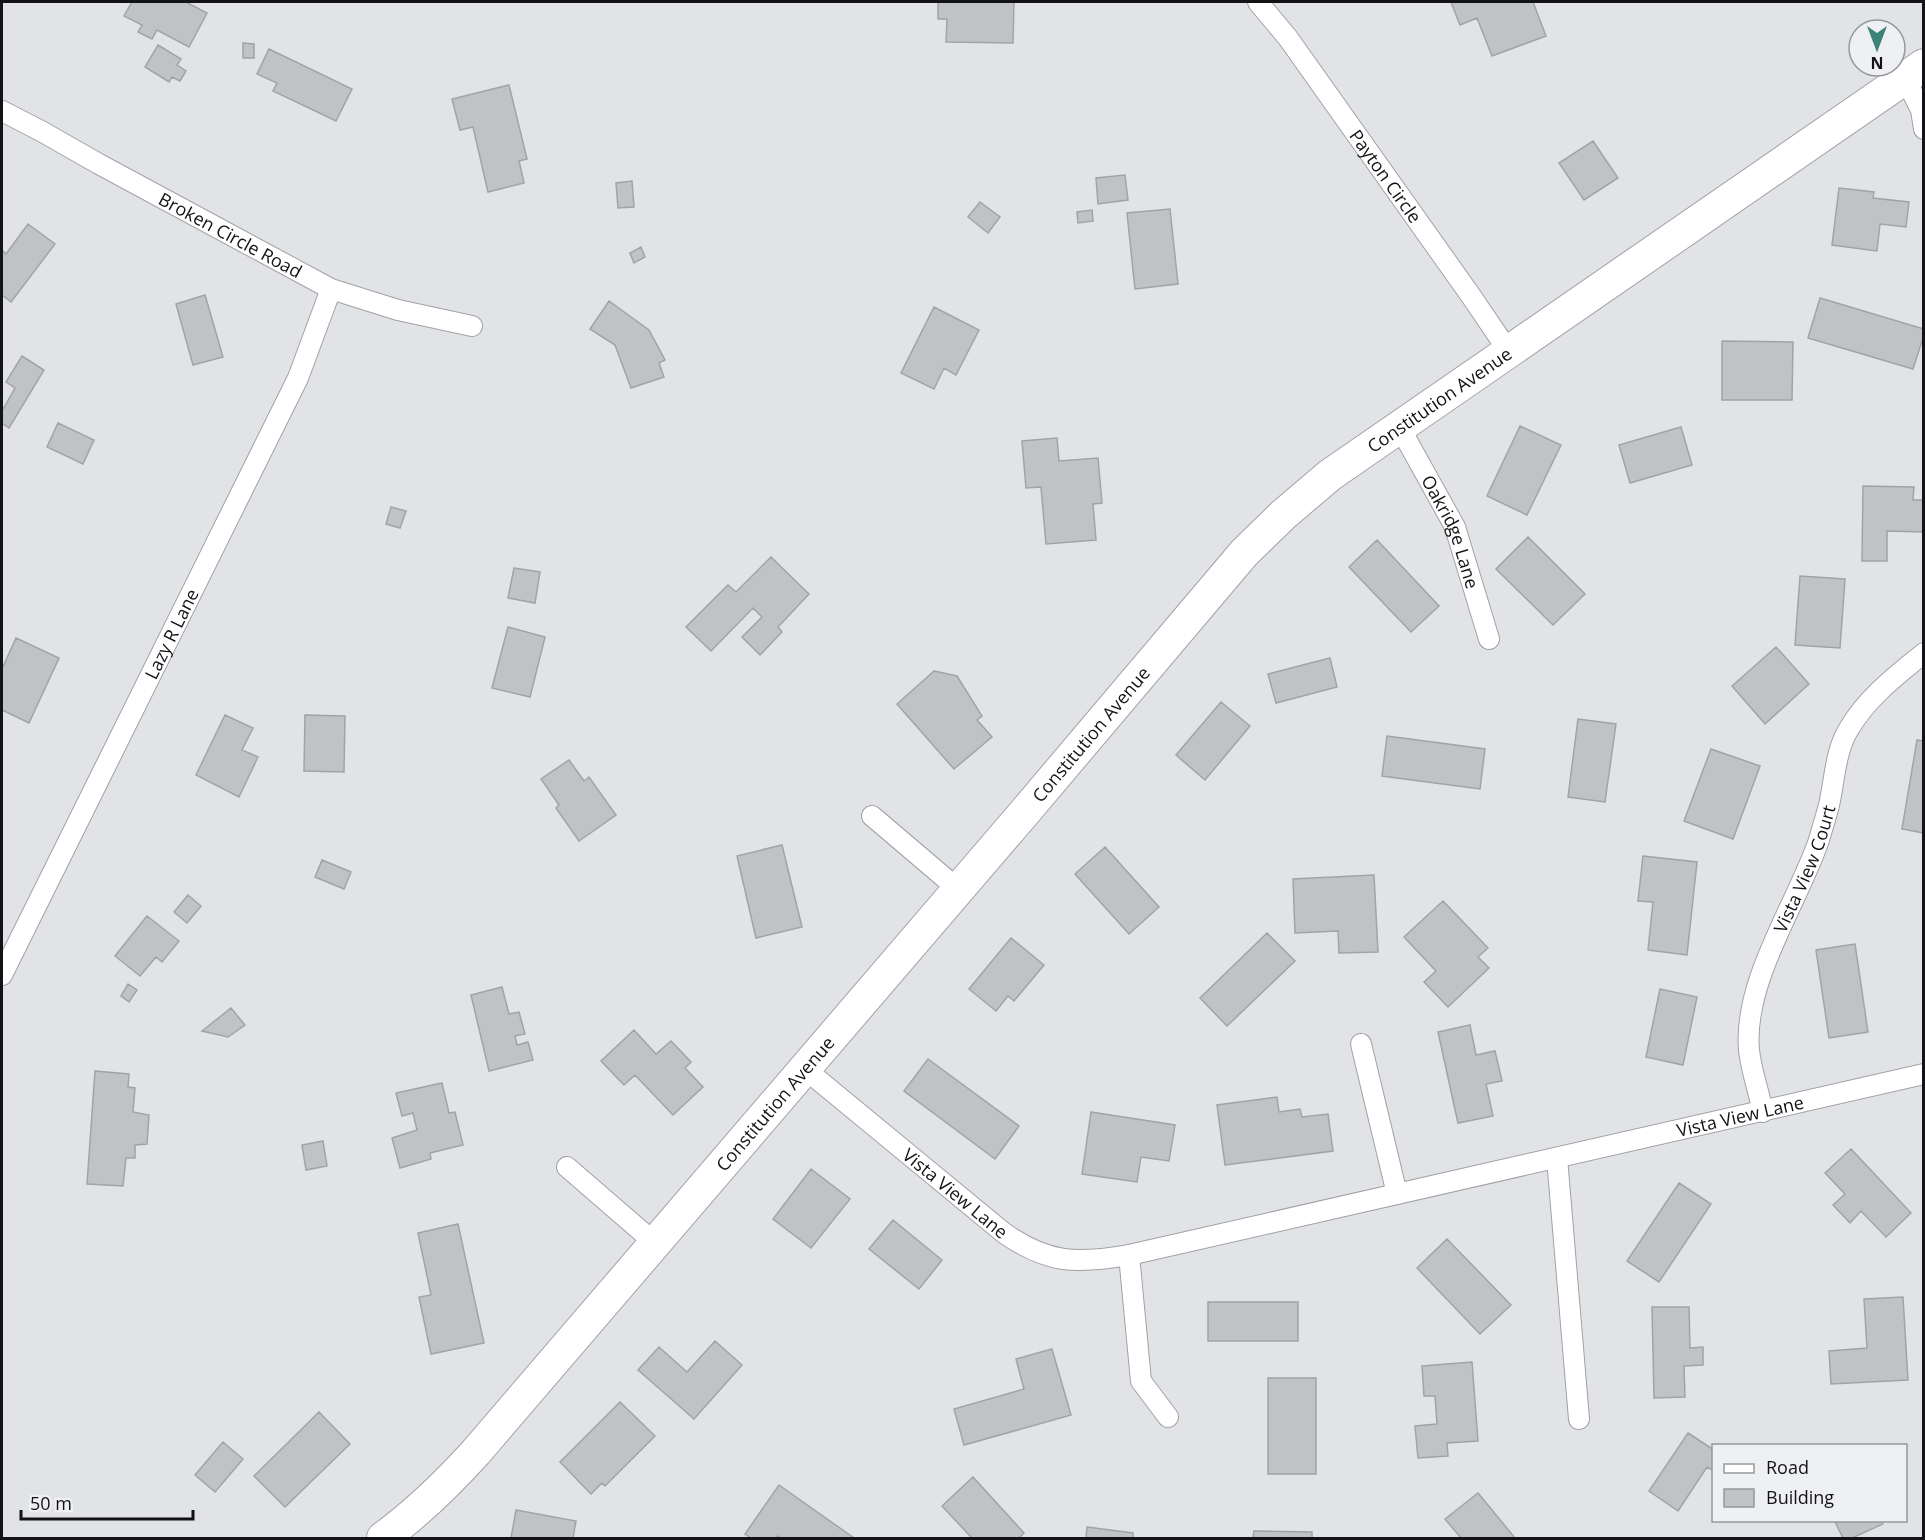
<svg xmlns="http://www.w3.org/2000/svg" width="1925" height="1540" font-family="'Open Sans',sans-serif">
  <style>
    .building { fill: #c0c3c6; stroke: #a1a3a7; stroke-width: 1.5 }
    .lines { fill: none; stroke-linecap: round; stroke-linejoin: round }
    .street-casing { stroke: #a1a2a6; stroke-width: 22 }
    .primary-casing { stroke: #a1a2a6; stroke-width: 34 }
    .street { stroke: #fff; stroke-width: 20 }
    .primary { stroke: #fff; stroke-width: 32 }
    .labels { text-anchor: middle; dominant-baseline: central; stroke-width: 4.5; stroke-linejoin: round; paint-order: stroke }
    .street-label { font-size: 18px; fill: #131315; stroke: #eff0f4 }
  </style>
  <rect width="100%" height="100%" fill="#e2e3e7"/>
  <path class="building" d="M 132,2 L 186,2 L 207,13 L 189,47 L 157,30 L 152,39 L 138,32 L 142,25 L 124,16 Z
    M 938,2 L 1014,2 L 1013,43 L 946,42 L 947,19 L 938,19 Z
    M 1451,2 L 1533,2 L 1546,36 L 1492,56 L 1477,18 L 1460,25 Z
    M 243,43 L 254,44 L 254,58 L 243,58 Z
    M 158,45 L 181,59 L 177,65 L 186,71 L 180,81 L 172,77 L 169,82 L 145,67 Z
    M 269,49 L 352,89 L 336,121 L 273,91 L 277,83 L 257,74 Z
    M 509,85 L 527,159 L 519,161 L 524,183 L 488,192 L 473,127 L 460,130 L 452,99 Z
    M 1593,141 L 1618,178 L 1584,200 L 1559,163 Z
    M 1125,175 L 1128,200 L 1098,204 L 1096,178 Z
    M 632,181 L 634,207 L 618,208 L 616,183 Z
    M 1839,188 L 1874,192 L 1873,198 L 1909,202 L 1906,227 L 1880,224 L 1877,251 L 1832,245 Z
    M 980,202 L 1000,217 L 988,233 L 968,217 Z
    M 1170,209 L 1178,284 L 1135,289 L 1127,213 Z
    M 1092,210 L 1093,221 L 1078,223 L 1077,212 Z
    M 28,224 L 55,244 L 11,302 L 2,295 L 2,250 L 6,254 Z
    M 641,247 L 645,257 L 634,263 L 630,253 Z
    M 205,295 L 223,357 L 193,365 L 176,304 Z
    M 1820,298 L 1924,329 L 1924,335 L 1913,369 L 1808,338 Z
    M 609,301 L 649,330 L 665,360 L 659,363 L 664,377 L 631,388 L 615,345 L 590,329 Z
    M 934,307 L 979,330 L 956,375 L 944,368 L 934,389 L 901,373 Z
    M 1722,341 L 1793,342 L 1792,400 L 1722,400 Z
    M 22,356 L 44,370 L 9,428 L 2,423 L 2,411 L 15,388 L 6,382 Z
    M 58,423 L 94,440 L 83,464 L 47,447 Z
    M 1520,426 L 1561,445 L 1527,515 L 1487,496 Z
    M 1681,427 L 1692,465 L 1630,483 L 1619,445 Z
    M 1057,438 L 1059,461 L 1098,458 L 1102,503 L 1093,504 L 1096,540 L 1046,544 L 1041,487 L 1026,488 L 1022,441 Z
    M 1863,486 L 1914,487 L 1913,500 L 1924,500 L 1924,532 L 1887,531 L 1887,561 L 1862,561 Z
    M 391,507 L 406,511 L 400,528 L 386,524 Z
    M 1528,537 L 1585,594 L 1553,625 L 1496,569 Z
    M 1377,540 L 1439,606 L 1411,632 L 1349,567 Z
    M 771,557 L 809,594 L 778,627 L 782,632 L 760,655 L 742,637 L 762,617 L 753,608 L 711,651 L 686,627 L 728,585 L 736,592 Z
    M 514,568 L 540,572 L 535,603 L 508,598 Z
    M 1800,576 L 1845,579 L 1840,648 L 1795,645 Z
    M 508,627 L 545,637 L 530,697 L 492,688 Z
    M 16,638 L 59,658 L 29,723 L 2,710 L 2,669 Z
    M 1776,647 L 1809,684 L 1765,724 L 1732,686 Z
    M 1330,658 L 1337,687 L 1276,703 L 1268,674 Z
    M 934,671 L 957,676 L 982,716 L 977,720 L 992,737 L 954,769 L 897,704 Z
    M 1221,702 L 1250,726 L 1205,780 L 1176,755 Z
    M 225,715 L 253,728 L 242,750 L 258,757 L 239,797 L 196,775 Z
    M 305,715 L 345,716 L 344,772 L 304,771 Z
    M 1578,719 L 1616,724 L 1605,802 L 1568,797 Z
    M 1387,736 L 1485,749 L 1480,789 L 1382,776 Z
    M 1917,740 L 1924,741 L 1924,833 L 1902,829 Z
    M 1711,749 L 1760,766 L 1733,839 L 1684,821 Z
    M 569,760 L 584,781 L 589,777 L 616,815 L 579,841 L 556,808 L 559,805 L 541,779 Z
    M 782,845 L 802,927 L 756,938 L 737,856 Z
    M 1105,847 L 1159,907 L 1129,934 L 1075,874 Z
    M 1643,856 L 1697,862 L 1687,955 L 1648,950 L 1653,902 L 1638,901 Z
    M 322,860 L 351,872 L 344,889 L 315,877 Z
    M 1374,875 L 1378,952 L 1339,953 L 1338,931 L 1295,933 L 1293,879 Z
    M 188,895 L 201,906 L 187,923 L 174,912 Z
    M 1443,901 L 1488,948 L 1478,957 L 1489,968 L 1448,1007 L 1424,982 L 1436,971 L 1404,937 Z
    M 147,916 L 179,941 L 162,962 L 156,957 L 140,976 L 115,956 Z
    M 1267,933 L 1295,961 L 1227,1026 L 1200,998 Z
    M 1011,938 L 1044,965 L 1014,1001 L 1008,996 L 996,1011 L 969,989 Z
    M 1855,944 L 1868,1032 L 1829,1038 L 1816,950 Z
    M 128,984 L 137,990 L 129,1002 L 121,996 Z
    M 502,987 L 509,1014 L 519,1012 L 525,1034 L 515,1036 L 517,1045 L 528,1042 L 533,1060 L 489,1071 L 471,995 Z
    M 1660,989 L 1697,997 L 1683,1065 L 1646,1057 Z
    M 231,1008 L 245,1025 L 228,1037 L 202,1031 Z
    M 1470,1025 L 1476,1055 L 1495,1051 L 1502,1081 L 1486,1084 L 1493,1116 L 1458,1123 L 1438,1032 Z
    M 634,1030 L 656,1054 L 671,1041 L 691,1062 L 685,1068 L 703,1087 L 673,1115 L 635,1075 L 624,1085 L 601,1061 Z
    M 928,1059 L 1019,1126 L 995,1159 L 904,1091 Z
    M 95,1071 L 129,1074 L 128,1087 L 135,1088 L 133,1112 L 149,1115 L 147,1144 L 135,1145 L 135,1158 L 126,1158 L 123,1186 L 87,1184 Z
    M 442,1083 L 449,1113 L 455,1112 L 463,1145 L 430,1153 L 431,1159 L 400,1168 L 392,1138 L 417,1130 L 413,1113 L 402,1116 L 396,1093 Z
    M 1277,1097 L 1279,1112 L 1300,1109 L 1302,1117 L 1328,1114 L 1333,1151 L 1225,1165 L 1217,1105 Z
    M 1091,1112 L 1175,1125 L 1169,1161 L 1141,1157 L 1137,1182 L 1082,1174 Z
    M 323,1141 L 327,1166 L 306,1170 L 302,1145 Z
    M 1851,1149 L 1911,1213 L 1886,1237 L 1861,1211 L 1850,1223 L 1833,1205 L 1845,1194 L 1825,1173 Z
    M 811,1169 L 850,1199 L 811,1248 L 773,1219 Z
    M 1679,1183 L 1711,1204 L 1659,1282 L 1627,1261 Z
    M 893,1220 L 942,1260 L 919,1289 L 869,1249 Z
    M 458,1224 L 484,1343 L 431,1354 L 419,1297 L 431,1295 L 418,1233 Z
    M 1447,1239 L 1511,1305 L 1480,1334 L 1417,1268 Z
    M 1903,1297 L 1908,1380 L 1831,1384 L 1829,1351 L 1867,1348 L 1864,1299 Z
    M 1208,1302 L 1298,1302 L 1298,1341 L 1208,1341 Z
    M 1652,1307 L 1689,1307 L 1690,1348 L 1703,1347 L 1703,1365 L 1684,1366 L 1685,1397 L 1654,1398 Z
    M 715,1341 L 742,1365 L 694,1419 L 638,1370 L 659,1347 L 687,1372 Z
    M 1052,1349 L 1071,1415 L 964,1445 L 954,1409 L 1024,1389 L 1016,1359 Z
    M 1472,1362 L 1478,1441 L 1447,1443 L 1448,1456 L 1418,1458 L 1415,1426 L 1437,1424 L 1435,1396 L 1424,1396 L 1422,1366 Z
    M 1268,1378 L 1316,1378 L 1316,1474 L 1268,1474 Z
    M 620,1402 L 655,1436 L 605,1486 L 602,1483 L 591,1494 L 560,1462 Z
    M 319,1412 L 350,1444 L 285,1507 L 254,1476 Z
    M 1688,1433 L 1714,1450 L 1714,1471 L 1707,1467 L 1678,1511 L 1649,1491 Z
    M 223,1442 L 243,1459 L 215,1492 L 195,1475 Z
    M 973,1477 L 1024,1533 L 1019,1538 L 972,1538 L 942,1506 Z
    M 779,1485 L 854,1538 L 781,1538 L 778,1536 L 776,1538 L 751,1538 L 745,1534 Z
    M 1478,1493 L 1515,1538 L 1461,1538 L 1445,1519 Z
    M 516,1510 L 576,1521 L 573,1538 L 511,1538 Z
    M 1834,1520 L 1881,1520 L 1883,1524 L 1852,1538 L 1843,1538 Z
    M 1087,1527 L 1133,1533 L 1133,1538 L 1086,1538 Z
    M 1254,1531 L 1312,1532 L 1312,1538 L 1253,1538 Z"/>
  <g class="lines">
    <defs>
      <g id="street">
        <path id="s1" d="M 1258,2 L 1288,38 L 1471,296 L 1509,352"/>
        <path d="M 1905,78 L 1921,110 L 1924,129"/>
        <path id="s2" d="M 2,111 L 41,131 L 99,164 L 331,289 L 398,310 L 472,326"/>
        <path id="s3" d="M 1400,428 L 1455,527 L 1489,639"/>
        <path d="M 872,816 L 959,890"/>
        <path id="s4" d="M 2,975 L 298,378 L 331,289"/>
        <path d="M 1361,1044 L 1397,1194"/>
        <path id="s5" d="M 805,1069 L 1004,1233 C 1048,1264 1077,1264 1129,1255 L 1924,1074"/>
        <path id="s6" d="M 1763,1112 C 1759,1092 1751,1070 1749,1050 C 1743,981 1797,904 1819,840 C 1822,829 1826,817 1829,805 C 1835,779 1835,750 1850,727 C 1869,696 1896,676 1924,653"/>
        <path d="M 1557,1158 L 1579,1419"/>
        <path d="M 567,1167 L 656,1244"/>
        <path d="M 1129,1255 L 1141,1381 L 1168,1417"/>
      </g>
      <g id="primary">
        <path id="s7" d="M 383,1538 C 417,1513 447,1484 476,1452 L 1024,813 L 1244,553 L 1283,515 L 1330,475 L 1924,65"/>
      </g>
    </defs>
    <use href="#street" class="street-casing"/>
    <use href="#primary" class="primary-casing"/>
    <use href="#street" class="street"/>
    <use href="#primary" class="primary"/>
  </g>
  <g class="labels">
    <g class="street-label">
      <text stroke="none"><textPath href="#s1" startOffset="216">Payton Circle</textPath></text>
      <text stroke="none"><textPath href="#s2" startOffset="260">Broken Circle Road</textPath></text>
      <text stroke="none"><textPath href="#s7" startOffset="1558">Constitution Avenue</textPath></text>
      <text stroke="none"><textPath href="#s3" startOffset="116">Oakridge Lane</textPath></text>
      <text stroke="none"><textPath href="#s4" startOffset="381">Lazy R Lane</textPath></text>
      <text stroke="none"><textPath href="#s7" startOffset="1072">Constitution Avenue</textPath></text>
      <text stroke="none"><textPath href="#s6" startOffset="255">Vista View Court</textPath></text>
      <text stroke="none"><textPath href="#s7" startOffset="586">Constitution Avenue</textPath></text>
      <text stroke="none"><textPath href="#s5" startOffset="1016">Vista View Lane</textPath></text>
      <text stroke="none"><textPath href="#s5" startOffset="195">Vista View Lane</textPath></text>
    </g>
  </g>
  <rect width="1925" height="1540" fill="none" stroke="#131315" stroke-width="6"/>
  <rect x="1712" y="1444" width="195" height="78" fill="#eff0f4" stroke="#97989b" stroke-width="1.5"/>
  <rect x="1724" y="1464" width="30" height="9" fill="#ffffff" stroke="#97989b" stroke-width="1.5"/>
  <text x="1766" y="1474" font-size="18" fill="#131315">Road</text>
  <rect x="1724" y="1489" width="30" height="18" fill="#c0c3c6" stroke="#97989b" stroke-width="1.5"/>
  <text x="1766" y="1504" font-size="18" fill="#131315">Building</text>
  <g transform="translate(1877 48) rotate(180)"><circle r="28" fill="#eff0f4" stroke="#97989b" stroke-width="1.5"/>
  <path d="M0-4.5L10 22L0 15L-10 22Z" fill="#3d8277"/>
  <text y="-9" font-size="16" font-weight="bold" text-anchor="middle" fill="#131315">N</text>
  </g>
  <path d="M21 1510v9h172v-9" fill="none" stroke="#131315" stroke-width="3"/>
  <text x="30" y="1510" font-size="18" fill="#131315" stroke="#eff0f4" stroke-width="4.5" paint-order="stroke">50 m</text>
</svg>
